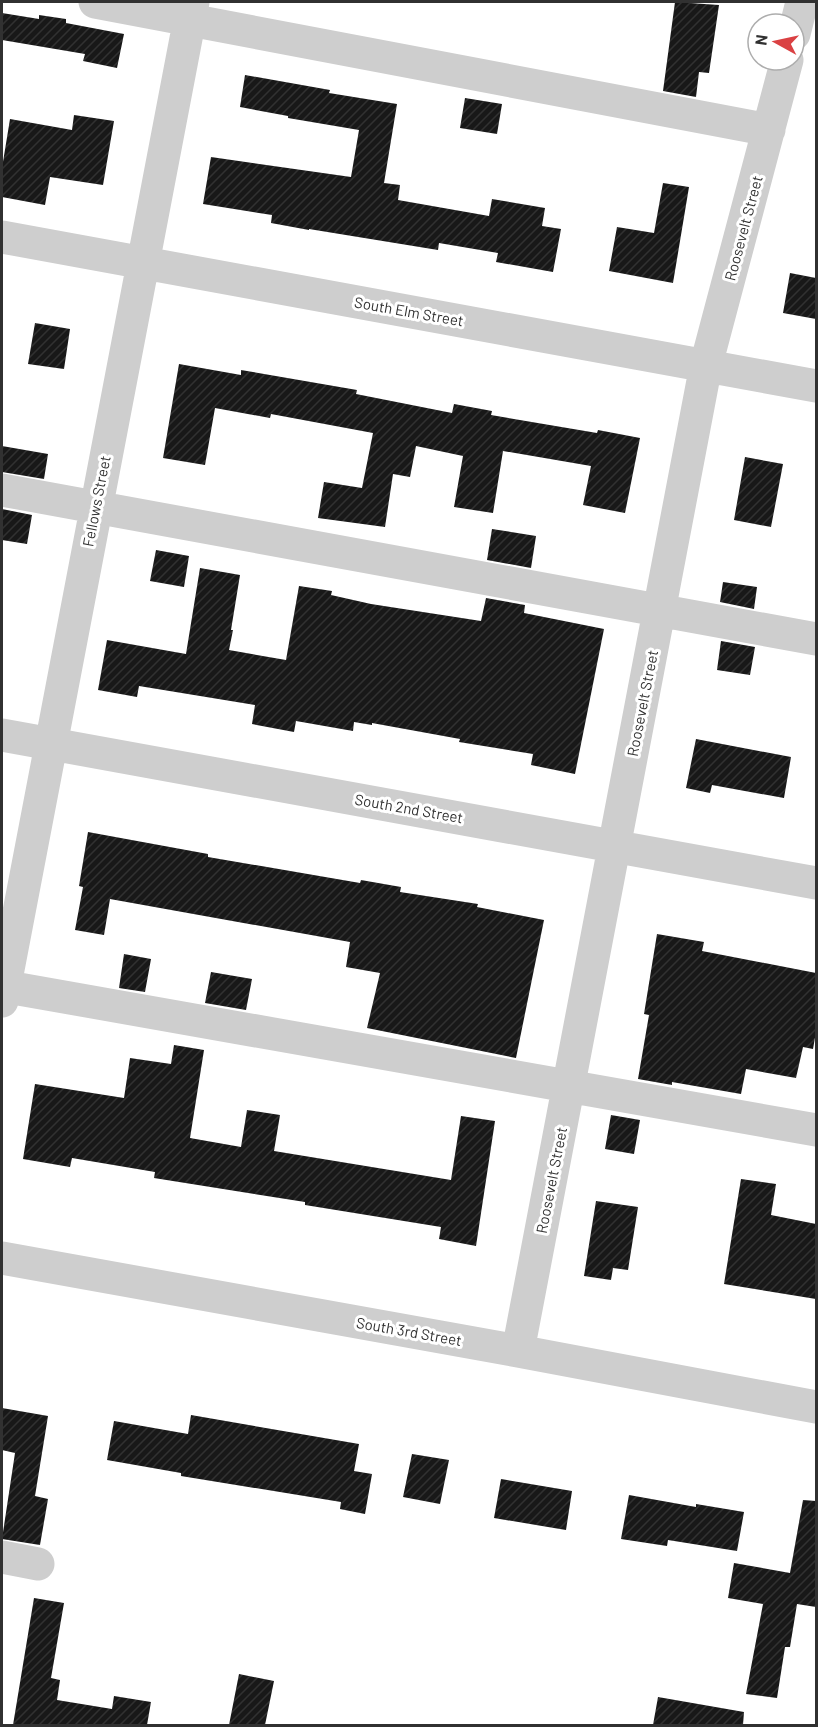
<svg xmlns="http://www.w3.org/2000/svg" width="818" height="1727" font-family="Barlow,sans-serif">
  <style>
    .building { fill: url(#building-hatch) }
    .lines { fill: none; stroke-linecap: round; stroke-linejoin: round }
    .minor { stroke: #cecece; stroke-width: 33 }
    .labels { text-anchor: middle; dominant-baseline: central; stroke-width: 6; stroke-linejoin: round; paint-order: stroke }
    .street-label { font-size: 15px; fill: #313131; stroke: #fff }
  </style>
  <defs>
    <pattern id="building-hatch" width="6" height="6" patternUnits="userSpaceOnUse" patternTransform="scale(1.5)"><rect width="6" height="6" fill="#181818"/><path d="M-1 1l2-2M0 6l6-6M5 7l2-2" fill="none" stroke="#313131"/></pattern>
  </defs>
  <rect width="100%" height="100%" fill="#fff"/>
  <path class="building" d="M 675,2 L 719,5 L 709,73 L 699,72 L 696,97 L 663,91 Z
    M 2,13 L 39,19 L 39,15 L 66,19 L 66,23 L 124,34 L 117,68 L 83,61 L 85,54 L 2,40 Z
    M 245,75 L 330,90 L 329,93 L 397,104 L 384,183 L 400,185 L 398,200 L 489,216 L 492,199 L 545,208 L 542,226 L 561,229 L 553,272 L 496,262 L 498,253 L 439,243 L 438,250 L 309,229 L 309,230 L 271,223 L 272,215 L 203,204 L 211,157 L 351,177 L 359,130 L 288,118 L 288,116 L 240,107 Z
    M 465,98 L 502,104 L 497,134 L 460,128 Z
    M 74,115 L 114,121 L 103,185 L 50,177 L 45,205 L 2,197 L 2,168 L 10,119 L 72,130 Z
    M 663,183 L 689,187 L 673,283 L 609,271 L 617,227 L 654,233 Z
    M 790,273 L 816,278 L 816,319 L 783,313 Z
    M 35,323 L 70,329 L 64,369 L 28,364 Z
    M 179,364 L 241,375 L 241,370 L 357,390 L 356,394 L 452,413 L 454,404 L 492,411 L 491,415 L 597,433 L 598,430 L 640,438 L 625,513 L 583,505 L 591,466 L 503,451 L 493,513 L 454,507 L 463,456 L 416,446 L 410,477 L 393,474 L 385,527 L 318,518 L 324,482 L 362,488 L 373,433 L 271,414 L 270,418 L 215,408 L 205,465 L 163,458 Z
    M 2,446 L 48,454 L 44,479 L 2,472 Z
    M 745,457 L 783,464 L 771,527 L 734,520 Z
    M 2,509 L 32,515 L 27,544 L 2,540 Z
    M 492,529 L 536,536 L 531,568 L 487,560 Z
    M 156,550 L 189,556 L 184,587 L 150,581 Z
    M 200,568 L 240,575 L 231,630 L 233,630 L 229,650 L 286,660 L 299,586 L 332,591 L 331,595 L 371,604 L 481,621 L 486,598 L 525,605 L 524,613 L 604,629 L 575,774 L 531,765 L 533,754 L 459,742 L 460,739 L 372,723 L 372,725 L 354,722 L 353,731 L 296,721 L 294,732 L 252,724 L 255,705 L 139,686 L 137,697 L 98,690 L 107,640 L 186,654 Z
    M 723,582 L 757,587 L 754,609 L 720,602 Z
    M 721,641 L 755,647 L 750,675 L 717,670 Z
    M 696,739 L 791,757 L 784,798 L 712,785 L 710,793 L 686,788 Z
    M 88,832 L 208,854 L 208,857 L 360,883 L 361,880 L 401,887 L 400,892 L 478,904 L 477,907 L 544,920 L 516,1058 L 367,1028 L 380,973 L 346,967 L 350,942 L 110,899 L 104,935 L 75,930 L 83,887 L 79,886 Z
    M 657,934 L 704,942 L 702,951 L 816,973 L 816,1032 L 813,1049 L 803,1047 L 796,1078 L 746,1069 L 741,1094 L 672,1082 L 672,1085 L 638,1079 L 649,1015 L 644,1014 Z
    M 124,954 L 151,959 L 145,992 L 119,988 Z
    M 211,972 L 252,979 L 246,1010 L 205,1003 Z
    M 174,1045 L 204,1050 L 190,1138 L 241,1147 L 247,1110 L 280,1115 L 274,1151 L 451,1180 L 461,1116 L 495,1121 L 476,1246 L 439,1239 L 441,1227 L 305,1205 L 305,1202 L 154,1178 L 155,1172 L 72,1158 L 70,1167 L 23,1159 L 35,1084 L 124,1098 L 130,1058 L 171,1064 Z
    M 611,1115 L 640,1120 L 634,1154 L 605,1149 Z
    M 741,1179 L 776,1184 L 771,1215 L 816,1224 L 816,1299 L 724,1284 Z
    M 596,1201 L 638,1207 L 628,1270 L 613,1268 L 611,1280 L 584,1276 Z
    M 2,1408 L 48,1416 L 35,1496 L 48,1499 L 40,1545 L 2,1539 L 15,1453 L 2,1450 Z
    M 191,1415 L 359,1444 L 354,1471 L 372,1474 L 365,1514 L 340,1509 L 341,1502 L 181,1476 L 181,1473 L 107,1460 L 114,1421 L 188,1434 Z
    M 412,1454 L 449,1460 L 440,1504 L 403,1497 Z
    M 501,1479 L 572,1491 L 566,1530 L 494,1518 Z
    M 629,1495 L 696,1507 L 696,1504 L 744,1512 L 737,1551 L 668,1540 L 667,1546 L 621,1539 Z
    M 803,1500 L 816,1501 L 816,1607 L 797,1604 L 790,1647 L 785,1647 L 777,1698 L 746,1694 L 763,1604 L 728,1598 L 734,1563 L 790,1573 Z
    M 34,1598 L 64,1603 L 51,1678 L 60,1680 L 57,1700 L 112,1709 L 114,1696 L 151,1702 L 147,1725 L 13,1725 Z
    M 239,1674 L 274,1681 L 265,1725 L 229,1725 Z
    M 658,1697 L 744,1712 L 743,1725 L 653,1725 Z"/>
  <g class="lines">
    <path class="minor" d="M 95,2 L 769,130
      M 794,34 L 802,2
      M 2,237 L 816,386
      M 2,490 L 816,639
      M 2,735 L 816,883
      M 2,986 L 816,1130
      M 2,1001 L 193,2
      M 2,1258 L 518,1351 L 816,1407
      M 518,1351 L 706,365 L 787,60
      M 2,1557 L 38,1564"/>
  </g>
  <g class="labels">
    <g class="street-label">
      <text transform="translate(743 228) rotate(-75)">Roosevelt Street</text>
      <text transform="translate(409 311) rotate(10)">South Elm Street</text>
      <text transform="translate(96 501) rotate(-79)">Fellows Street</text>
      <text transform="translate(642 703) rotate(-79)">Roosevelt Street</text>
      <text transform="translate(409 808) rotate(10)">South 2nd Street</text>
      <text transform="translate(551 1180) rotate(-79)">Roosevelt Street</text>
      <text transform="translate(409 1331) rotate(10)">South 3rd Street</text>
    </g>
  </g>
  <rect width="818" height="1727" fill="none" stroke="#313131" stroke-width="6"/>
  <g transform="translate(776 42) rotate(278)"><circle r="28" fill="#ffffff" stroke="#adadad" stroke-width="1.5"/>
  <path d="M0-4.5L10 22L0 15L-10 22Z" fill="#da4143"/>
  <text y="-9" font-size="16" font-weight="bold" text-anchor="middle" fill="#313131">N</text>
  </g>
</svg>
